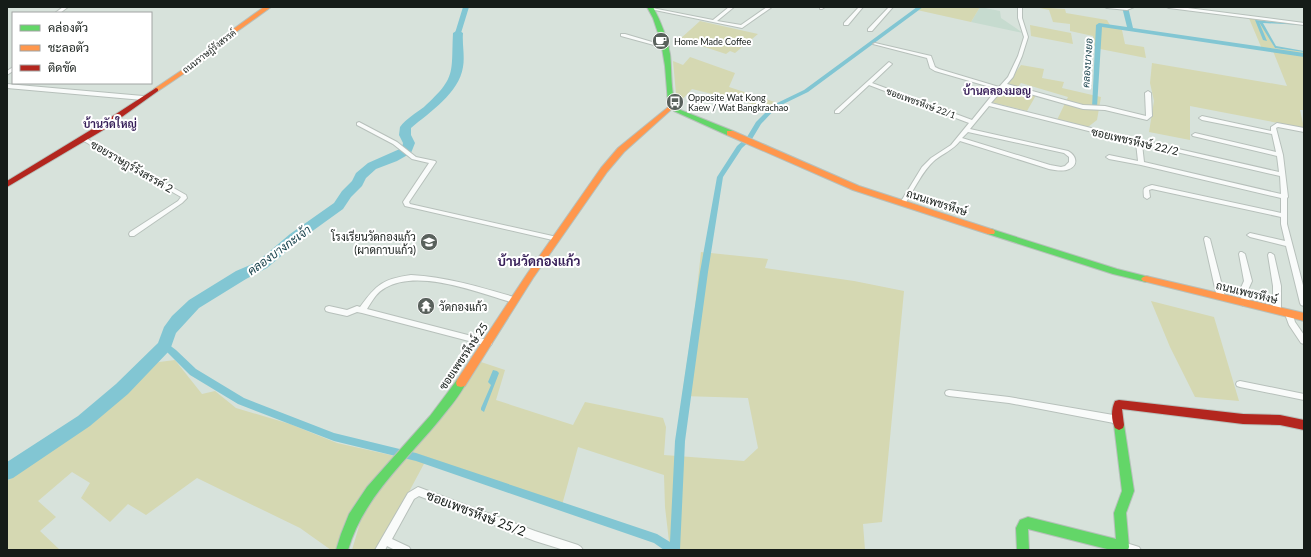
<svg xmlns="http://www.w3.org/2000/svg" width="1311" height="557" font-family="Lato,Sarabun,sans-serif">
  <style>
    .built { fill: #c6dbcf }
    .green { fill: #d5d8b2 }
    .water { fill: #82c6d3 }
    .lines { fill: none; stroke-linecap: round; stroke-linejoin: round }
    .canal { fill: #82c6d3; fill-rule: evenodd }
    .river { fill: #82c6d3; fill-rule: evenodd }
    .street-casing { stroke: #b7c0bb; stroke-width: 2 }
    .fast-casing { stroke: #b7c0bb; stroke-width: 2 }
    .slow-casing { stroke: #b7c0bb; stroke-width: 2 }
    .jam-casing { stroke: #b7c0bb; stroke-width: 2 }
    .street { fill: #f9fbfa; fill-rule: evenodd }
    .fast { fill: #63d668; fill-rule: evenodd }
    .slow { fill: #ff974d; fill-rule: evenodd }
    .jam { fill: #b3261e; fill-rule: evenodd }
    .labels { text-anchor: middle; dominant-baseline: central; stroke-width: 4; stroke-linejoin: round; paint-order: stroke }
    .far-poi-label { font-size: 9px; fill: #151c18; stroke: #fff; text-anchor: start }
    .far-street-label { font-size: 9px; fill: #151c18; stroke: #fff }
    .far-water-label { font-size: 10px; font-style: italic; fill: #17414b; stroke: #fff }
    .far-quarter-label { font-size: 11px; font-weight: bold; fill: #361e58; stroke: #fff }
    .street-label { font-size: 11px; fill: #151c18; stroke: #fff }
    .poi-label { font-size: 11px; fill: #151c18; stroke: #fff; text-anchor: end }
    .water-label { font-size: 12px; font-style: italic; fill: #17414b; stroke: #fff }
    .quarter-label { font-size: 13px; font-weight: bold; fill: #361e58; stroke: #fff }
    .near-street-label { font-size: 13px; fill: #151c18; stroke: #fff }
  </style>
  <rect width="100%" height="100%" fill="#d7e2db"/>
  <path class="built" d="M 980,7 L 1000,11 L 1001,18 L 1023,33 L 971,22 Z"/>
  <path class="green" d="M 918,7 L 980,7 L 971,22 L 917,10 L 915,8 Z
    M 1035,7 L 1065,9 L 1066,13 L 1107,20 L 1110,25 L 1122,30 L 1125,44 L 1144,47 L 1146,58 L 1095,48 L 1093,36 L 1070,31 L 1070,24 L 1053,22 L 1049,10 Z
    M 1248,16 L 1304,24 L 1255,20 L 1261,23 L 1275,48 L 1304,52 L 1304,110 L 1300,110 L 1304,128 L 1190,106 L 1190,140 L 1149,132 L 1154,101 L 1150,83 L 1152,63 L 1287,86 L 1273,51 L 1262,49 Z
    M 700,21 L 758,34 L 735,53 L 730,51 L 726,54 L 680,39 Z
    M 1030,25 L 1071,33 L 1073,44 L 1031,36 Z
    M 690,57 L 735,73 L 729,87 L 775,102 L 764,113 L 752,104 L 692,89 L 677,105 L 673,61 L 683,65 Z
    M 1021,65 L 1044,69 L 1042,78 L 1064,82 L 1062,88 L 1101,97 L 1097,120 L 1088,127 L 1057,120 L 1068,97 L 1021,83 L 1017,88 L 1035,93 L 1035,97 L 1027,111 L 991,102 L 1006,85 Z
    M 701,252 L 768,259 L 765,268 L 854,281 L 904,291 L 882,522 L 863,524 L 865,550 L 670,550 L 665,507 L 664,475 L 578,447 L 562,505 L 412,452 L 481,362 L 505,370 L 496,400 L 573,425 L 585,402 L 663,418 L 666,427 L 664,455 L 744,461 L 758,448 L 748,398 L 682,396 L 695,307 Z
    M 1151,301 L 1214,317 L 1239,401 L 1195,397 L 1170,347 Z
    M 175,360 L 202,394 L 215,391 L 236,408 L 290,424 L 337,443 L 395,456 L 337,550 L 331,550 L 300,528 L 197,478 L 146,515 L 128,504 L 110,522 L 81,498 L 90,483 L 72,472 L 38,501 L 56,517 L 40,531 L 60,550 L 7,550 L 7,481 L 93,423 L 148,368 L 159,362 Z
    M 407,459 L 426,460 L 388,531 L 375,550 L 352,550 L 362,516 L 398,462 Z"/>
  <path class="water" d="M 1255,20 L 1304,25 L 1263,23 L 1276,46 L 1304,51 L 1304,52 L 1275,48 L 1259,22 L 1267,41 L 1263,40 Z
    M 493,370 L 497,371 L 499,373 L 484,412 L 481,410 L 481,408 L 491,385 L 488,382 Z"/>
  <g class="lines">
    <path class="canal" d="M 463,7 L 469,7 L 461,33 L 458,35 L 455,33 Z
      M 917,7 L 923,7 L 808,92 L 777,107 L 761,124 L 752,139 L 742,148 L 723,177 L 708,272 L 685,441 L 680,550 L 664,550 L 654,543 L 416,461 L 334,441 L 238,404 L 190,375 L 161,346 L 162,344 L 165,343 L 168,344 L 176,350 L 196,369 L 244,398 L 334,433 L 416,453 L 657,534 L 670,542 L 675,441 L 700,272 L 717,177 L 737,146 L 747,137 L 756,122 L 773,105 L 804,90 Z
      M 1122,7 L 1128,7 L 1133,28 L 1304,53 L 1304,57 L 1102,27 L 1097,107 L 1096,108 L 1092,108 L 1096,25 L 1099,23 L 1127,27 Z"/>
    <path class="river" d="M 458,30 L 463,33 C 462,44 465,56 463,67 C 459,93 430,112 411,128 L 411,135 L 415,143 L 411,153 L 397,161 L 376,169 L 366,178 L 362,186 L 351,197 L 343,209 L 300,240 L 267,268 L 246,279 L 199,308 L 176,333 L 170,350 L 128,394 L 90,426 L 13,478 L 7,480 L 7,462 L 78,416 L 116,384 L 158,343 L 164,327 L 172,316 L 189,300 L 236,271 L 257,262 L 290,234 L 334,203 L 342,191 L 352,181 L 356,173 L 368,163 L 402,148 L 403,143 L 399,135 L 400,127 C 406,119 416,113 424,107 C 457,77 451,73 453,33 Z"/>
    <defs>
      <path id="street" d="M 63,7 L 68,7 L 60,13 L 55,13 Z
        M 729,7 L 734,7 L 717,21 L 741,25 L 767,7 L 772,7 L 742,28 L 650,9 L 652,8 L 713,20 Z
        M 820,7 L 825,7 L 822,9 L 820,9 Z
        M 859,7 L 863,7 L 848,25 L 844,25 L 844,23 Z
        M 889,7 L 893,7 L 872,31 L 868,31 L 868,29 Z
        M 1018,7 L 1022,7 L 1022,18 L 1028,37 L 1022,56 L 1013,77 L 1007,84 L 1083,105 L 1105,106 L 1146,116 L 1145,93 L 1148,91 L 1151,93 L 1152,116 L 1147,120 L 1105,110 L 1083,109 L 1005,87 L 991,103 L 1139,140 L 1279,172 L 1277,156 L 1193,136 L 1192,135 L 1195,133 L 1276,152 L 1272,134 L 1202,120 L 1199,118 L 1202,116 L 1271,131 L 1271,127 L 1277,123 L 1304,128 L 1304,132 L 1278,127 L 1276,128 L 1283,155 L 1288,197 L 1287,198 L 1287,224 L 1304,289 L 1304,306 L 1301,305 L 1300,303 L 1286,246 L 1250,237 L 1247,235 L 1250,233 L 1285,241 L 1281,224 L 1281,217 L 1152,189 L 1149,190 L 1150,197 L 1147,199 L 1144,197 C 1143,187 1143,188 1152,185 L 1281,213 L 1281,198 L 1141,165 L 1109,159 L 1106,157 L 1109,155 L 1138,161 L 1136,143 L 989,106 L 970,129 L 1068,151 C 1076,155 1079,165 1069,169 C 1063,172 1055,170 1049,169 L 960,141 C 953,150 944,153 935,160 C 922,171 914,190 905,204 L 901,204 L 900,203 L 922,167 L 931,158 L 951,145 L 969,123 L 869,85 L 839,113 L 835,113 L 835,111 L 889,62 L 892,64 L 891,65 L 872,83 L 972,120 L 997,89 L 935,71 L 930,68 L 927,58 L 873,44 L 875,43 L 931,56 L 935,67 L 939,69 L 999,87 L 1008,77 L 1018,56 L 1024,37 L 1018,18 ZM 968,132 L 1064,153 L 1069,157 L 1069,162 L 1065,166 L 1061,167 L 1050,165 L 962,138 ZM 1142,144 L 1280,176 L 1281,194 L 1144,162 Z
        M 1105,7 L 1134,7 L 1127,10 L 1107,8 Z
        M 1167,7 L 1180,7 L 1304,23 L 1304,25 L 1169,8 Z
        M 621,34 L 625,34 L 669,47 L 665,48 L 621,36 Z
        M 13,67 L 13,71 L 7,75 L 7,71 Z
        M 7,84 L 143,96 L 146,98 L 143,100 L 7,88 Z
        M 359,122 L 397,142 L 416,157 L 435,161 L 436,162 L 409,202 L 410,204 L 557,237 L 560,239 L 557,241 L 405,206 L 403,202 L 429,163 L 412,159 L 393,144 L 357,125 L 357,123 Z
        M 84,137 L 186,195 L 187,198 L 182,203 L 134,236 L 130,236 L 129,234 L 130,232 L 178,201 L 181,197 L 82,140 L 82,138 Z
        M 1205,237 L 1207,237 L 1210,239 L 1225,297 L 1224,299 L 1218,299 L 1217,297 L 1204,239 Z
        M 1240,252 L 1242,252 L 1245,254 L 1252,281 L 1248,290 L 1250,304 L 1249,306 L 1243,306 L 1242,304 L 1240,290 L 1244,281 L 1239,254 Z
        M 1269,253 L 1271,253 L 1274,255 L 1281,286 L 1281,311 L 1280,313 L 1274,313 L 1273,311 L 1273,286 L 1268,255 Z
        M 411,275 C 447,277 480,287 514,297 L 517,298 L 518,300 L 517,302 L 514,303 C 479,293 419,268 385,288 C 377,292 372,301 367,309 L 491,341 L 492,343 L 491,345 L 488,346 L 362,313 L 357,312 L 347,316 L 329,312 L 326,311 L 325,309 L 326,307 L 329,306 L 347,310 L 357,306 L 360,307 C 377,284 383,279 411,275 Z
        M 1289,311 L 1292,312 L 1295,322 L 1304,335 L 1304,344 L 1301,343 L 1289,325 L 1285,314 L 1286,312 Z
        M 1240,381 L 1304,394 L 1304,400 L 1240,387 L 1237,386 L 1236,384 L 1237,382 Z
        M 949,390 L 1009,397 L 1119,416 L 1122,417 L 1123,420 L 1122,423 L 1119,424 L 1009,403 L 949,396 L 946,395 L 945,393 L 946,391 Z
        M 418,487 L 535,531 L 578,545 L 581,547 L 583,550 L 564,550 L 535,541 L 419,496 L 414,499 L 392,539 L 409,547 L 411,550 L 395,550 L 387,546 L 385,550 L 375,550 L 408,493 Z
        M 1123,542 L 1139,547 L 1141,550 L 1120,550 L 1118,547 L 1120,544 Z"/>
      <path id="fast" d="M 647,7 L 653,7 C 661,22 667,37 670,54 C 672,69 670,97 678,109 L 733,131 L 733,135 L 727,135 L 674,111 L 668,103 L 665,66 L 661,42 L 653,18 Z
        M 991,229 L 1117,269 L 1149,277 L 1151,279 L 1146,282 L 1113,274 L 988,234 L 987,232 L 988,230 Z
        M 461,379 L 465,380 L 466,383 C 460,395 450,407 441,418 C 407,460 364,496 348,550 L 336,550 L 341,534 L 349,514 L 367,487 L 430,416 L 457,380 Z
        M 1119,420 L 1123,422 L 1124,425 L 1134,491 L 1126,513 L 1129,547 L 1128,550 L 1111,550 L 1028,529 L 1029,550 L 1017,550 L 1016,528 L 1020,520 L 1028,517 L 1116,539 L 1114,513 L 1122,491 L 1114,425 L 1115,422 Z"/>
      <path id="slow" d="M 264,7 L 271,7 L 225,40 L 204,60 L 158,91 L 154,91 L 154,89 L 200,58 L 221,38 Z
        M 672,104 L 674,105 L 674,107 L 624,152 L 607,172 L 533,278 L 465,386 L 461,387 L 457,386 L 456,383 L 457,380 L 527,274 L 601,168 L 618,148 Z
        M 727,131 L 733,131 L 859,186 L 994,230 L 995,232 L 994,234 L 988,234 L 853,190 L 727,135 Z
        M 1146,276 L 1304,313 L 1304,321 L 1143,281 L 1141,279 L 1143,277 Z"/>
      <path id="jam" d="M 156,88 L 158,89 L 158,91 L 105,129 L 7,187 L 7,181 L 99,125 Z
        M 1119,400 L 1243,414 L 1280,415 L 1304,420 L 1304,430 L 1280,425 L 1243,424 L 1122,409 L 1124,425 L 1123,428 L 1119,430 L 1115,428 C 1111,420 1111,409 1115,401 Z"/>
    </defs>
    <use href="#street" class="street-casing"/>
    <use href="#fast" class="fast-casing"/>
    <use href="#slow" class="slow-casing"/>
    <use href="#jam" class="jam-casing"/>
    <use href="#street" class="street"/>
    <use href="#fast" class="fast"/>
    <use href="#slow" class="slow"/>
    <use href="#jam" class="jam"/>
  </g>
  <defs>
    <symbol id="cafe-disc" viewBox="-11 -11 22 22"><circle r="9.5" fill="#59615c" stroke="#fff"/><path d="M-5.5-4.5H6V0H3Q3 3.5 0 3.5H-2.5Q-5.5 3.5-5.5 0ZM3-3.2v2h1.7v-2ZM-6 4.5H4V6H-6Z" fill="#fff"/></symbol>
    <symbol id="bus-disc" viewBox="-11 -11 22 22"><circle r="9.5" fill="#59615c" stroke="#fff"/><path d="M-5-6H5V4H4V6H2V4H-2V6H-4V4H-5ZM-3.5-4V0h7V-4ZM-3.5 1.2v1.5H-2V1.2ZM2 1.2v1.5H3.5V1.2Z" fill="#fff"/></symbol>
    <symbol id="school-disc" viewBox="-11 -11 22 22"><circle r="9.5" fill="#59615c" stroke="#fff"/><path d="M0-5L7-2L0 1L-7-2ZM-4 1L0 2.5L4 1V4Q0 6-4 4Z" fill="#fff"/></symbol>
    <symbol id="temple-disc" viewBox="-11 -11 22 22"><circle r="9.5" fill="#59615c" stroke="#fff"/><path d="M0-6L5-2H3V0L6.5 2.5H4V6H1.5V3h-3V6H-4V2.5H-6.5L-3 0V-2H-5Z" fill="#fff"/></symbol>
  </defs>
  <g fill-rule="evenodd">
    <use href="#cafe-disc" x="651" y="31" width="20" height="20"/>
    <use href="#bus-disc" x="665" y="92" width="20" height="20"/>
    <use href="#school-disc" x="419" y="232" width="20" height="20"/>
    <use href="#temple-disc" x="416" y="296" width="20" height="20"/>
  </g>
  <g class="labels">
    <g class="far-poi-label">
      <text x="674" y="41">Home Made Coffee</text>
      <text x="688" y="97">Opposite Wat Kong<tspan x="688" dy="10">Kaew / Wat Bangkrachao</tspan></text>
    </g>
    <g class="far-street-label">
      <text transform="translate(209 51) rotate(-38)">ถนนราษฎ์รังสรรค์</text>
      <text transform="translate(921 103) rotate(20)">ซอยเพชรหึงษ์ 22/1</text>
    </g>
    <g class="far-water-label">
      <text transform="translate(1087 63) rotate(-86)">คลองบางยอ</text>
    </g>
    <g class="far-quarter-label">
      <text x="997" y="90">บ้านคลองมอญ</text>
      <text x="110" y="123">บ้านวัดใหญ่</text>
    </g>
    <g class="street-label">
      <text transform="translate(1135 141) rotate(13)">ซอยเพชรหึงษ์ 22/2</text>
      <text transform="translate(132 166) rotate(30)">ซอยราษฎร์รังสรรค์ 2</text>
      <text transform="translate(937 202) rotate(18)">ถนนเพชรหึงษ์</text>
      <text transform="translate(1247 292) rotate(14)">ถนนเพชรหึงษ์</text>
      <text transform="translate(463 356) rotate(-56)">ซอยเพชรหึงษ์ 25</text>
    </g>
    <g class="poi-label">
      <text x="416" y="236">โรงเรียนวัดกองแก้ว<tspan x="416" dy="13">(ผาดกาบแก้ว)</tspan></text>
      <text x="439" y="306" text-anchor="start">วัดกองแก้ว</text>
    </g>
    <g class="water-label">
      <text transform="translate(279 250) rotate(-36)">คลองบางกะเจ้า</text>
    </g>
    <g class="quarter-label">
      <text x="539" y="261">บ้านวัดกองแก้ว</text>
    </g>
    <g class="near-street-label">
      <text transform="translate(476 513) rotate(21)">ซอยเพชรหึงษ์ 25/2</text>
    </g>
  </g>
  <rect width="1311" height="557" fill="none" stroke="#151c18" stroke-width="16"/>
  <rect x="12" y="12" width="140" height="72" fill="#ffffff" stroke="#a1a4a3"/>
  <rect x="20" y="25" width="20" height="6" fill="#63d668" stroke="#a1a4a3"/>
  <text x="48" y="32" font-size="12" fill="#151c18">คล่องตัว</text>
  <rect x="20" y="45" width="20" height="6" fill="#ff974d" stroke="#a1a4a3"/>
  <text x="48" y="52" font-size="12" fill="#151c18">ชะลอตัว</text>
  <rect x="20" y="65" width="20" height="6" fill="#b3261e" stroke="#a1a4a3"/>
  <text x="48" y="72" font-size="12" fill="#151c18">ติดขัด</text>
</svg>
